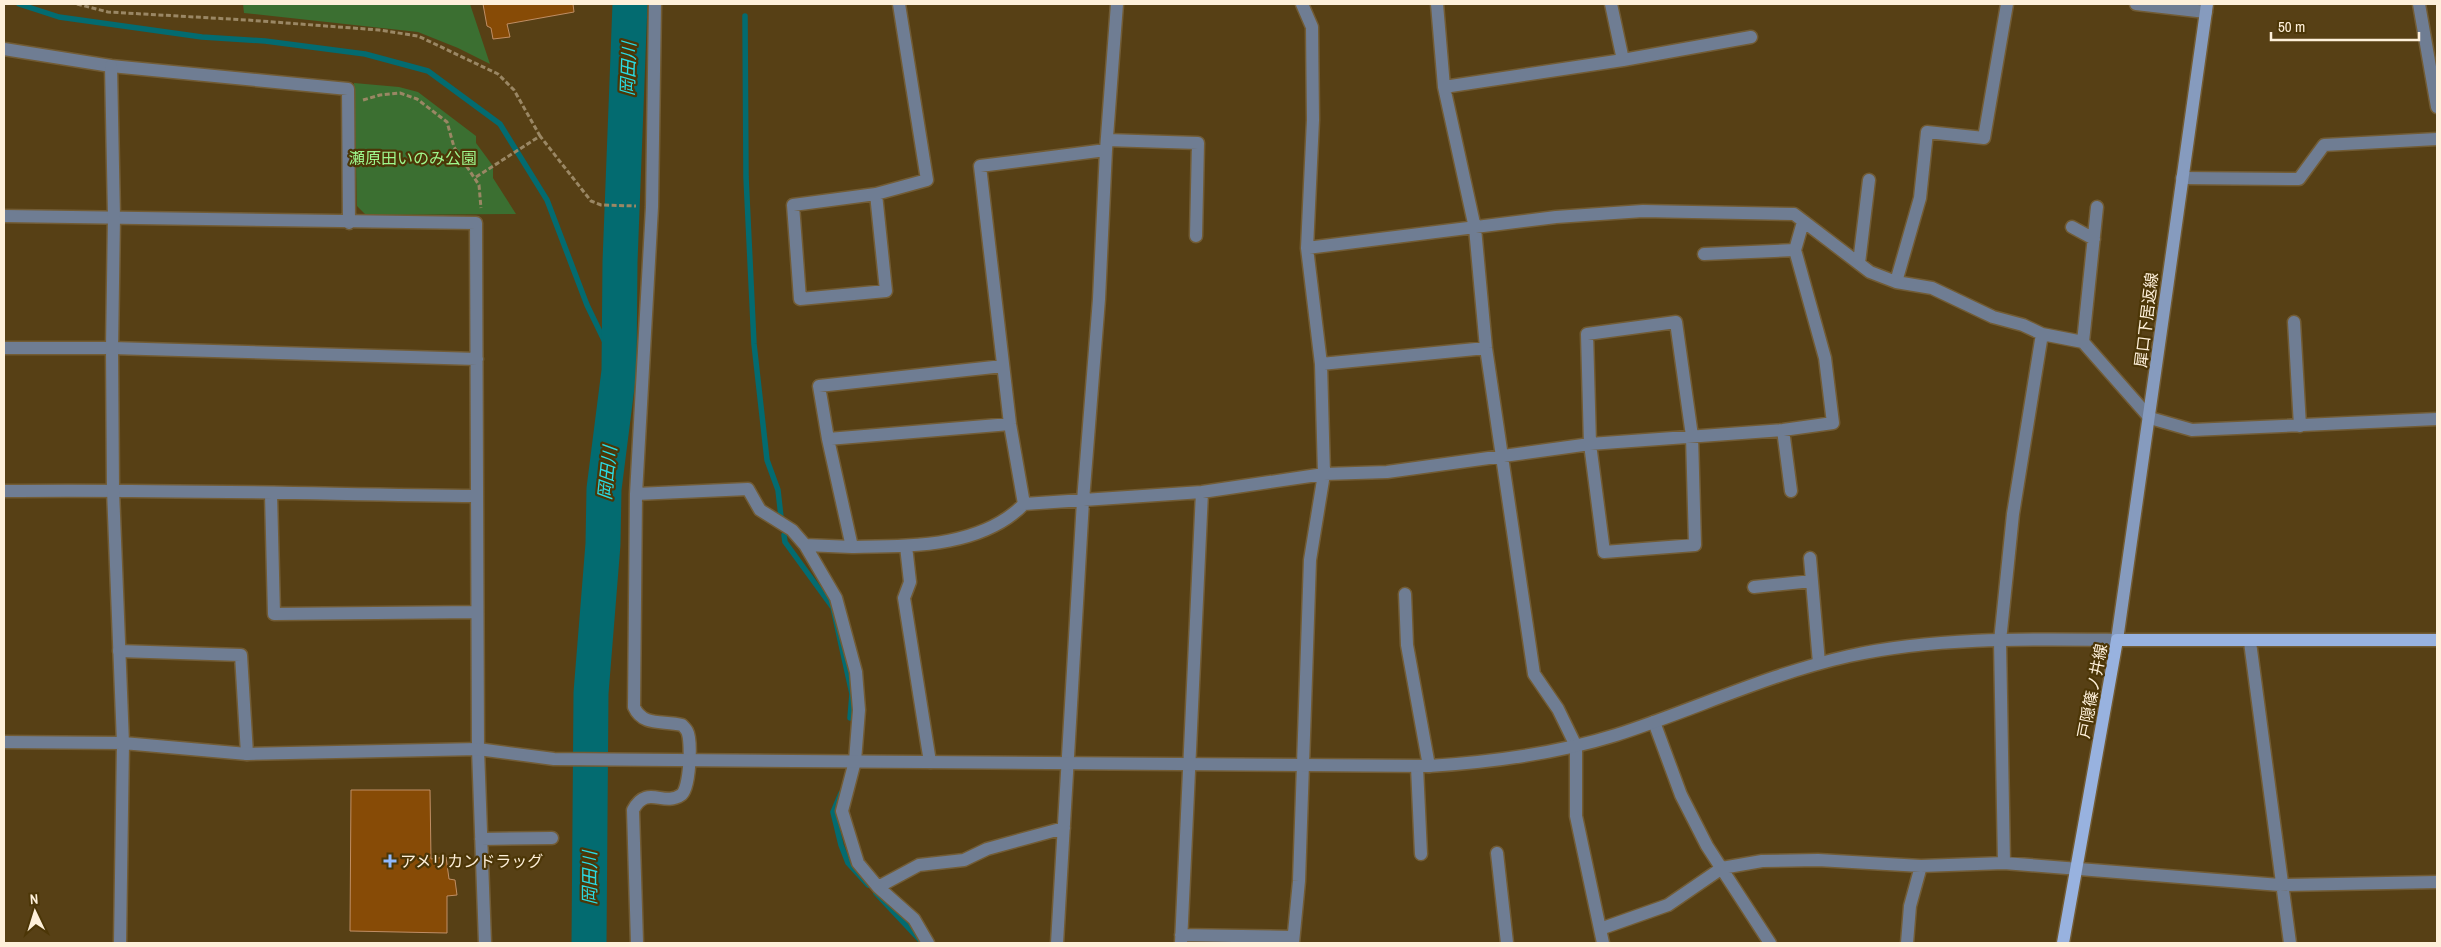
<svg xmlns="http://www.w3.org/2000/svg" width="2441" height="947" font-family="'Archivo Narrow','Noto Sans JP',sans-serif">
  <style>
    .green { fill: #3b6f31 }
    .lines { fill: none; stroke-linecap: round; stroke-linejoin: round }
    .stream { stroke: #036b70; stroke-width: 5.5 }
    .river { stroke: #036b70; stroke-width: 35 }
    .building { fill: #874b06; stroke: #c08e64 }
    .minor-casing { stroke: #725c35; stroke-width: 15 }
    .tertiary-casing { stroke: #725c35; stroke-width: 15 }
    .secondary-casing { stroke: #725c35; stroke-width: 15 }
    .primary-casing { stroke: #725c35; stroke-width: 15 }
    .path { stroke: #9a8764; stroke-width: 3; stroke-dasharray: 5 2.5; stroke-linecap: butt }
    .minor { stroke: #6f7d93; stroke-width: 12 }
    .tertiary { stroke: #6f7d93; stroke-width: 12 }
    .secondary { stroke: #869bbe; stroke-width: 12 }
    .primary { stroke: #98b2df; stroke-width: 12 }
    .poi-dot { fill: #8fb8fd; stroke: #4c3607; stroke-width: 2 }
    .labels { text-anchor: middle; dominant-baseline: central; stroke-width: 4.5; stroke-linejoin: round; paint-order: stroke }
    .park-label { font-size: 16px; fill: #9ef78d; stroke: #4c3607 }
    .street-label { font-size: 16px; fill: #fef0da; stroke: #4c3607 }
    .poi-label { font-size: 16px; fill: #fef0da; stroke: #4c3607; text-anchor: start }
    .water-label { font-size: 18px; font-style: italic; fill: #2adbe4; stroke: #4c3607 }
  </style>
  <rect width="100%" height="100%" fill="#574015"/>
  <path class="green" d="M 243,4 L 470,4 L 490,64 L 458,48 L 418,32 L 244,13 Z
    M 354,83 L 399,87 L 418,92 L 476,136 L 476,143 L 493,166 L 493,178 L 516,214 L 366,215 L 357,206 Z"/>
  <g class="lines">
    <path class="stream" d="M 19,4 L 59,17 L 202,37 L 265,41 L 365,54 L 428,71 L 500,124 L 547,200 L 587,305 L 619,371
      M 745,16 L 746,177 L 754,344 L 767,460 L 778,490 L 781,517
      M 784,535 L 785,542 L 833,608 L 852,694 L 850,718
      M 841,793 L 833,812 L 841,845 L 848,863 L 868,885
      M 876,893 L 921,941"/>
    <path class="river" d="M 589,943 L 591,693 L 603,544 L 604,489 L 619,371 L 620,262 L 630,4"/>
  </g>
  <path class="building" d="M 483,4 L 573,4 L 574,12 L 507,24 L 510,37 L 493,39 L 491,28 L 487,26 Z
    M 351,790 L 430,790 L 431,859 L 446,857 L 449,879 L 455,880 L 457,895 L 447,896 L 447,933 L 350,931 Z"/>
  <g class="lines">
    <defs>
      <path id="minor" d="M 1437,4 L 1444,87 L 1475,228 L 1486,348 L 1534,674 L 1558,709 L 1576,746 L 1576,816 L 1603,943
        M 1611,4 L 1623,60
        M 2136,4 L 2206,12
        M 4,49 L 111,66 L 348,89 L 349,223
        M 1444,87 L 1623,60 L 1751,37
        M 1107,140 L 1198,143 L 1196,236
        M 1106,150 L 980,166 L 1010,424 L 1024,504 L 1202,492 L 1324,474 L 1387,472 L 1590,444 L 1783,430 L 1833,423 L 1825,358 L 1795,250 L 1803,222
        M 2182,178 L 2299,179 L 2324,145 L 2437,139
        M 876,194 L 886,291 L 800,299 L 793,205 L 876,194 L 927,180 L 899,4
        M 4,216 L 476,223 L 478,749 L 485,943
        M 2072,227 L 2094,239
        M 1307,248 L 1556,217 L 1643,211 L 1794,214 L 1870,272 L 1896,282 L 1932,288 L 1993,317 L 2023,325 L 2042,334 L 2083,342 L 2150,418 L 2192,430 L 2437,419
        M 1704,254 L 1795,250
        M 1859,263 L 1869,180
        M 1896,282 L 1920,198 L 1927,132 L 1984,138 L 2007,4
        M 1676,322 L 1692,436 L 1695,545 L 1604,552 L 1590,444 L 1587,334 Z
        M 2294,322 L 2300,426
        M 2083,342 L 2097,207
        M 4,348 L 112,348 L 477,359
        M 1321,364 L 1486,348
        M 1003,366 L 819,386 L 828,439 L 1010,424
        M 1783,430 L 1791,491
        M 828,439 L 852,547 C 909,546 981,548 1024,504
        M 4,491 C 161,489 319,494 476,496
        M 271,494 L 274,614 L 477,612
        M 636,494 L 748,489 L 760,510 L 792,530 L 805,545 L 836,598 L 856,672 L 859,710 L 855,761 L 842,811 L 858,863 L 878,887 L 914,919 L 928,943
        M 805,545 L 852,547
        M 906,546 L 910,582 L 904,598 L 930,762
        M 1810,558 L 1819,663
        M 1754,587 L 1812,581
        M 1405,594 L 1407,645 L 1429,766
        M 2250,642 L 2290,943
        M 119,651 L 241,655 L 247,754
        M 1654,722 L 1681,795 L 1707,846 L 1770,943
        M 1417,767 L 1421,854
        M 481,839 L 552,838
        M 1497,853 L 1507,943
        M 2004,863 L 2000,641 L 2013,514 L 2042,334
        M 878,887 L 919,865 L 964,860 L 987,849 L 1064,828
        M 1600,929 L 1668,905 L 1722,868 L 1762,861 L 1818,860 L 1921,866 L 2004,863 L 2280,885 L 2437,882
        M 1181,935 L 1293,937
        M 637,943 L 633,810 C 647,784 663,807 681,795 C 690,790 692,740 687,731 C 686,729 683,726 682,725 C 663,720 643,727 634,707 L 636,494 L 652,207 L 655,4
        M 1057,943 L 1083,501 L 1099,299 L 1106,150 L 1117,4
        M 1181,943 L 1202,492
        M 1293,943 L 1299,881 L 1310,560 L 1324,474 L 1321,364 L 1307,248 L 1313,120 L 1312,27 L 1302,4
        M 1907,943 L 1910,906 L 1921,866"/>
      <path id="tertiary" d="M 2419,4 L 2437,107
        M 111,66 L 114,217 L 112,348 L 113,490 L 123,743 L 120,943
        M 4,742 L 123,743 L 247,754 L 478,749 L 554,759 L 1429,766 C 1493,762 1555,754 1616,735 C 1694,710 1768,674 1849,656 C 1935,637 2029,639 2117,640"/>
      <path id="secondary" d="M 2117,640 C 2149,428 2176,216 2207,4"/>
      <path id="primary" d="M 2063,943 L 2117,640 L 2437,640"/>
    </defs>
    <use href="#minor" class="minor-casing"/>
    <use href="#tertiary" class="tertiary-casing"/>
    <use href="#secondary" class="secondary-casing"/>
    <use href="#primary" class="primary-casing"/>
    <path class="path" d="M 77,4 L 108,12 L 247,20 L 379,30 L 418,36 L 498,74 L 514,90 L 540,136
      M 363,100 L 380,95 L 400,93 L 417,99 L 447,122 L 454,147 L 479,185 L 481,208
      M 476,177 L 540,136 L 591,201 L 601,205 L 636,206"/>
    <use href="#minor" class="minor"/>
    <use href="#tertiary" class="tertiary"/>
    <use href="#secondary" class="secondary"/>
    <use href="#primary" class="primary"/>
  </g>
  <path class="poi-dot" d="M387.5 853.5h5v5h5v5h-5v5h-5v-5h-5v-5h5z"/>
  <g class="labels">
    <g class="park-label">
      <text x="413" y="158">瀬原田いのみ公園</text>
    </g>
    <g class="street-label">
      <text transform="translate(2146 320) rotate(-83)">犀口下居返線</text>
      <text transform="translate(2092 691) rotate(-79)">戸隠篠ノ井線</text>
    </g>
    <g class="poi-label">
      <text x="400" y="861">アメリカンドラッグ</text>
    </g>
    <g class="water-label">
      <text transform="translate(628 69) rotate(-88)">岡田川</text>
      <text transform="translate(607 473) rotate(-84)">岡田川</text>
      <text transform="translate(589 878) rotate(-90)">岡田川</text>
    </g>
  </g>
  <rect width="2441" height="947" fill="none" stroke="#fef0da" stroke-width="10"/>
  <g transform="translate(35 912) rotate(356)" stroke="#4c3607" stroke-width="4" paint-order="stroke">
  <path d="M0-4L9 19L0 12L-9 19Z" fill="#fef0da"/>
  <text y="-8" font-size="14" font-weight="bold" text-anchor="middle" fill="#fef0da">N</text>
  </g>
  <path d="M2271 32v8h148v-8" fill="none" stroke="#fef0da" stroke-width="2.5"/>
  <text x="2278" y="32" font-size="15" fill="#fef0da" stroke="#4c3607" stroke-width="4" paint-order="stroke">50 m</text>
</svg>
